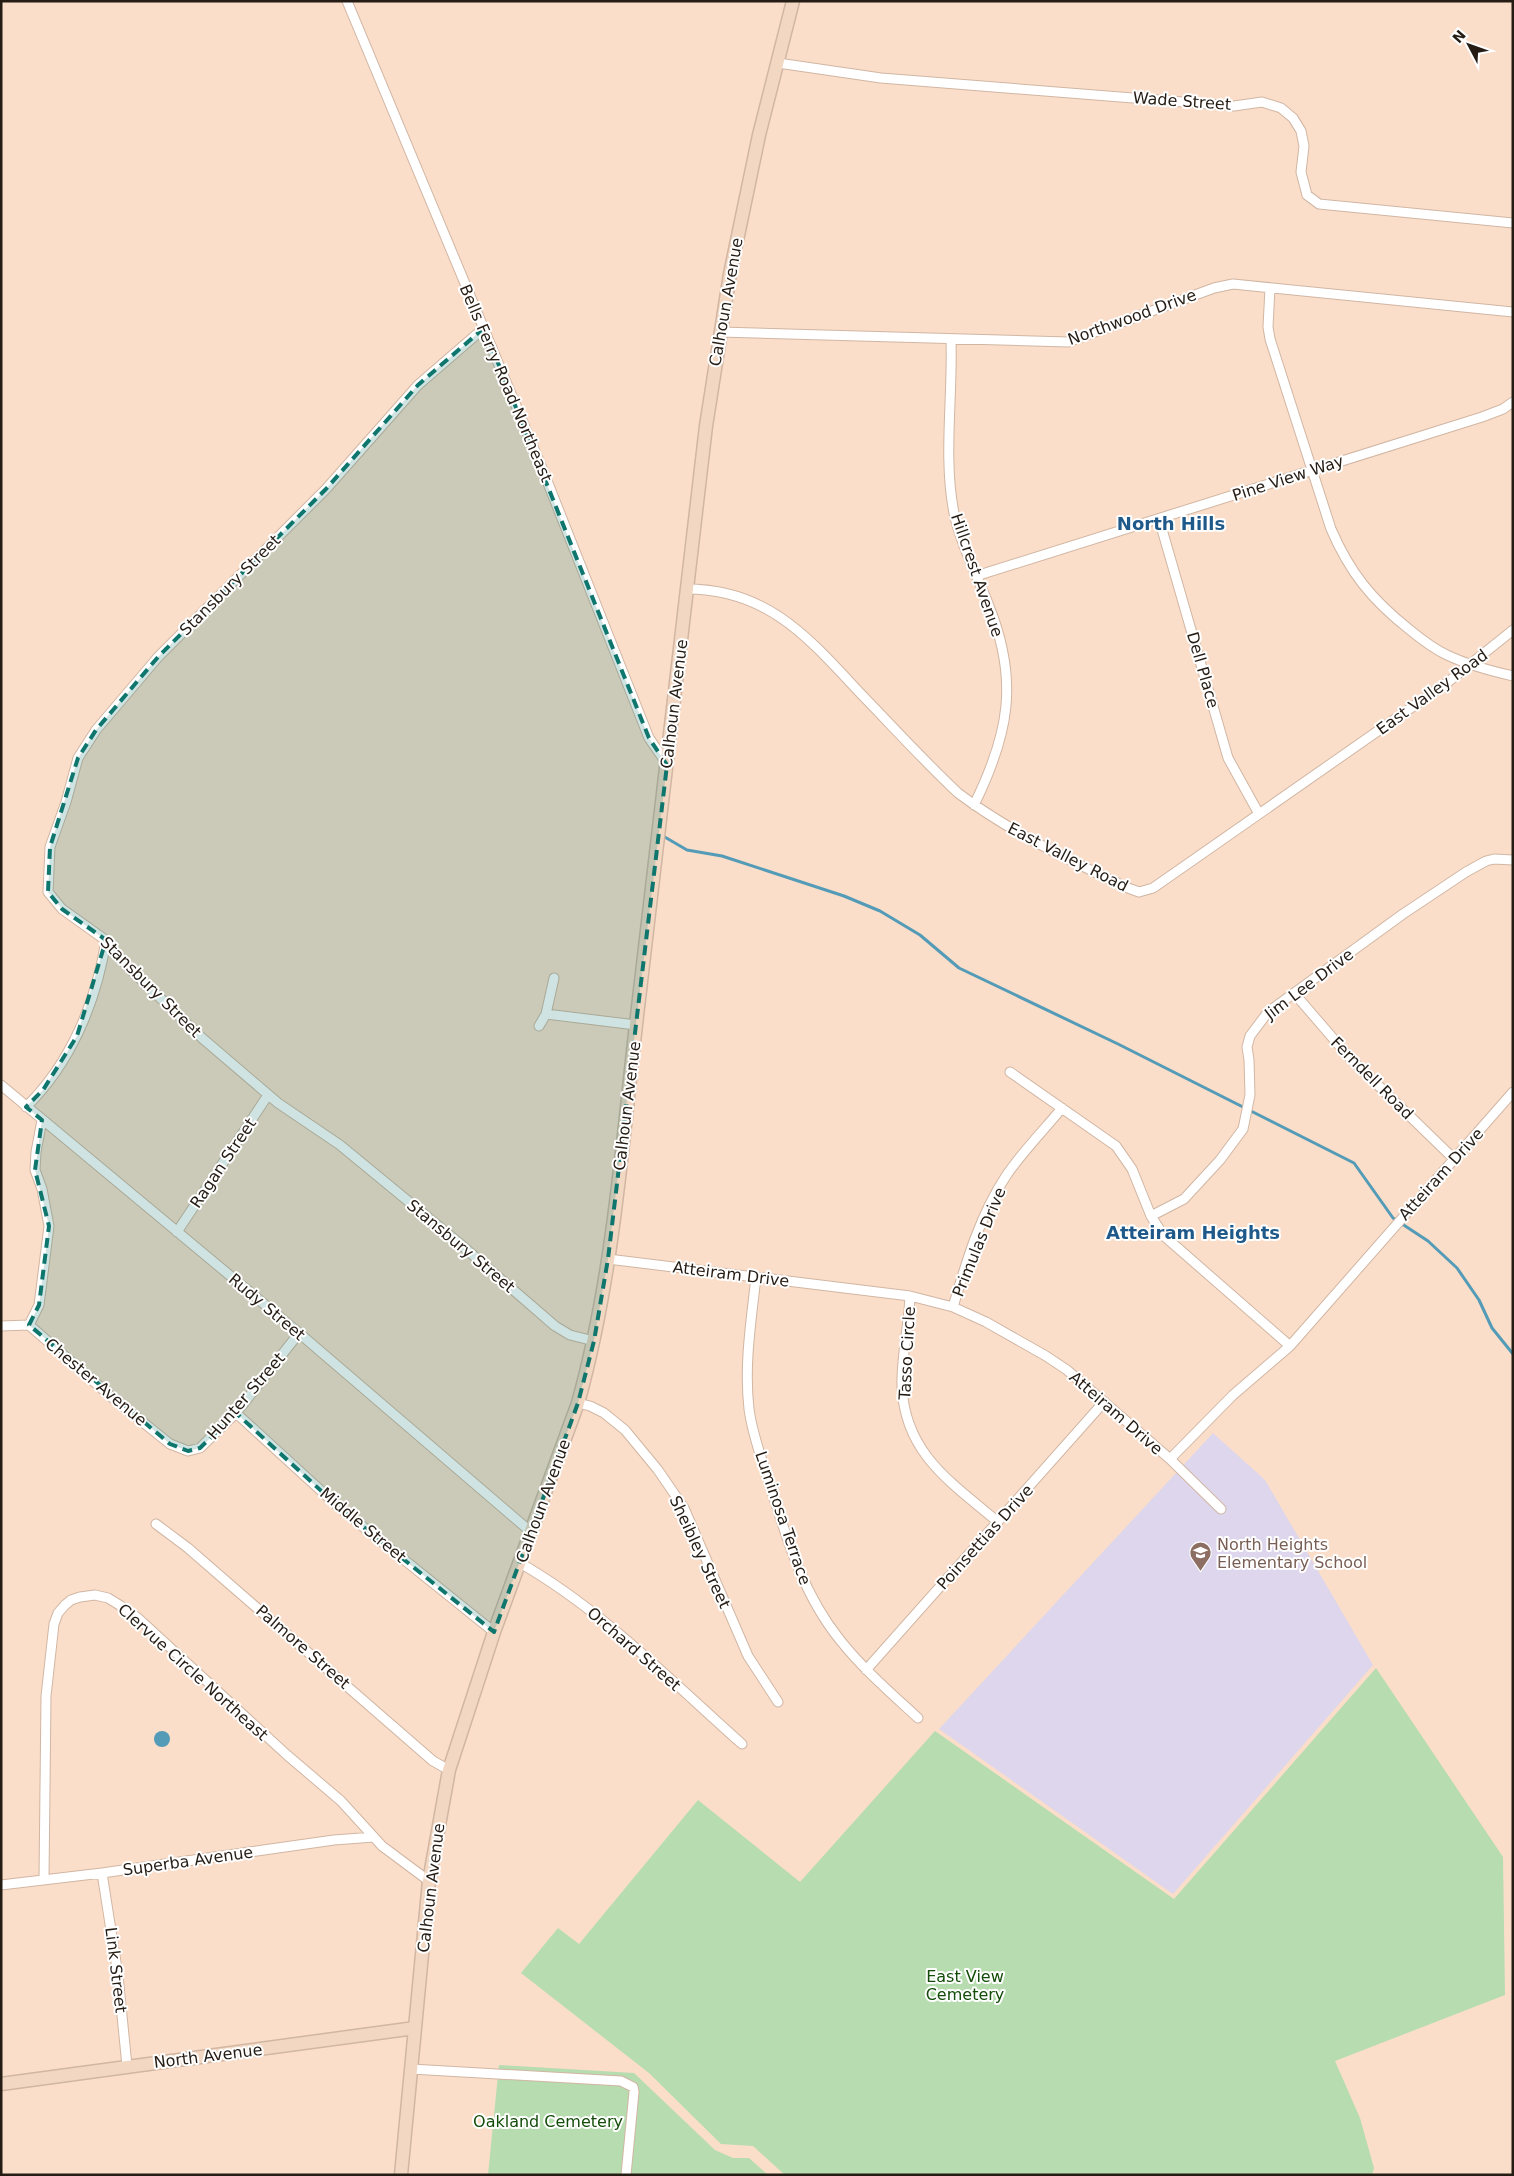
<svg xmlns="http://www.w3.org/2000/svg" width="1514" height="2176" font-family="'DejaVu Sans',sans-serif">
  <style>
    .education { fill: #ddd6ec }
    .green { fill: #b6dcb0 }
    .water { fill: #539bb7 }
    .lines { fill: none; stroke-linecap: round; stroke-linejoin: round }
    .stream { stroke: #539bb7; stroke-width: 3 }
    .street-casing { stroke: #d1b6a3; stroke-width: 11 }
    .secondary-casing { stroke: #d1b6a3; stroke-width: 15 }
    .street { stroke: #fff; stroke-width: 9 }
    .secondary { stroke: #f2d8c3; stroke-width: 12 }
    .marked { fill: #0f766e; fill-opacity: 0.2; stroke: #0f766e; stroke-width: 4; stroke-dasharray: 10 6; stroke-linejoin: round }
    .labels { text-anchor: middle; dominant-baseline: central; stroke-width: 4; stroke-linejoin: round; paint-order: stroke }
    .street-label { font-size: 16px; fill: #251c14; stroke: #fff }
    .education-label { font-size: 16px; fill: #785e54; stroke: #fff; text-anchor: start }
    .park-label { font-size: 16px; fill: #124c08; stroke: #fff }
    .neighbourhood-label { font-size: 18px; font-weight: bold; fill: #1f598a; stroke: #fff }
  </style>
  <rect width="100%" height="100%" fill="#fadeca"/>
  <path class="education" d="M 1213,1433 L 1265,1480 L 1373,1665 L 1173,1894 L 939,1729 Z"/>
  <path class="green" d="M 1376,1668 L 1503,1857 L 1505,1995 L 1335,2061 L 1360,2118 L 1374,2168 L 1372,2175 L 785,2175 L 753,2146 L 721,2144 L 649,2073 L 521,1973 L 558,1928 L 579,1944 L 698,1800 L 800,1882 L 935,1731 L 1174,1899 Z
    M 499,2065 L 634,2073 L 715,2150 L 733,2158 L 749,2158 L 768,2175 L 488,2175 Z"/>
  <path class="water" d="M154 1739a8 8 0 1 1 16 0a8 8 0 1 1-16 0Z"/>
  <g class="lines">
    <path class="stream" d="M 663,836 L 687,850 L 722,856 L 844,896 L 880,911 L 920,935 L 959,968 L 1118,1044 L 1354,1163 L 1393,1218 L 1428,1241 L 1457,1268 L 1479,1300 L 1492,1328 L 1513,1354"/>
    <defs>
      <path id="street" d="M 347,1 L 542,468 L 649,738 L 667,764
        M 778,63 L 881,78 L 1234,106 L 1262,102 L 1281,108 L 1293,118 L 1301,131 L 1304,146 L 1301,172 L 1307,195 L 1319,204 L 1513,223
        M 1270,288 L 1268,327 L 1270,339 L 1331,529 C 1350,573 1372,600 1410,630 C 1421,639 1434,649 1447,655 C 1468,665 1491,671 1513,676
        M 484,328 L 418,385 L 326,489 L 158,657 L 96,730 L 78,758 L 66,802 L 50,847 L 48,892 L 62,909 L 104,939 L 130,969 L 202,1038 L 278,1103 L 340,1145 L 459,1243 L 555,1326 L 570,1335 L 594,1341
        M 720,332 L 1068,342 L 1214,288 L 1233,284 L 1513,312
        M 951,340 C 953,396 943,458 954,513 C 961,545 977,575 989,606 C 1019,681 1009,734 974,805
        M 1159,519 L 1228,758 L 1259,814
        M 976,576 L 1482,417 L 1503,409 L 1513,402
        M 687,589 C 770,589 811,641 862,695 C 894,728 925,762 958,793 C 1010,832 1069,860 1128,888 L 1139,892 L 1153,888 L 1448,682 L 1513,630
        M 1294,993 L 1350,1058 L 1454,1159
        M 546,1014 L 636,1025
        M 539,1026 L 546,1014 L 554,978
        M 1010,1072 L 1116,1146 L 1132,1169 L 1151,1216 L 1163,1235 L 1290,1346
        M 1,1085 L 299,1333 L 531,1532
        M 26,1107 C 71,1063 96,1002 106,941
        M 1151,1216 L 1184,1199 L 1220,1160 L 1243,1129 L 1250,1095 L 1249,1060 L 1247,1047 L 1250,1036 L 1268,1012 L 1403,914 L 1466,872 L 1486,861 L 1494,859 L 1513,860
        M 177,1232 L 268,1095
        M 608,1259 L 910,1296 L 953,1307 L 986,1322 L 1046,1356 L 1067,1370 L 1170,1459 L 1221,1509
        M 756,1277 C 751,1322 744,1365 749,1409 C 752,1433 761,1457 768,1479 C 786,1536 802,1593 840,1640 C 863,1669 891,1693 918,1718
        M 910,1296 C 909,1326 901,1357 902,1387 C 905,1454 952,1483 998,1522
        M 953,1307 C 966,1263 980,1215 1006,1176 C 1022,1152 1044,1130 1062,1108
        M 29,1325 L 39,1305 L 49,1226 L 42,1189 L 35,1170 L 36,1152 L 42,1120
        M 1,1326 L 29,1325 L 114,1399 L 170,1444 L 188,1451 L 200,1448 L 236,1413 L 299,1333
        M 578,1403 L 590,1406 L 604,1413 L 625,1430 L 658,1470 L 684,1508 L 748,1656 L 778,1702
        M 236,1413 L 341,1509 L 494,1632
        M 1170,1459 L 1233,1395 L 1290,1346 L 1513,1092
        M 156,1524 L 188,1548 L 433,1761 L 449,1770
        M 520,1563 C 602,1610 671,1681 742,1744
        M 866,1670 L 1103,1403
        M 102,1873 L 118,1975 L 127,2066
        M 44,1879 L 46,1696 L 54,1624 L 58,1613 L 65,1605 L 71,1600 L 80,1597 L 95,1595 L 108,1598 L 121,1606 L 139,1619 L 287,1755 L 341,1801 L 382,1846 L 429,1881
        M 1,1885 L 102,1873 L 334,1840 L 374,1837
        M 411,2069 L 621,2081 L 633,2087 L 634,2092 L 626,2175"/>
      <path id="secondary" d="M 1,2084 L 415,2028
        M 401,2175 L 429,1881 L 449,1770 L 494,1632 L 578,1403 C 613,1278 622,1145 637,1016 C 660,820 683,623 706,426 L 730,274 L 759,135 L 793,1"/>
    </defs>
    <use href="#street" class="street-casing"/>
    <use href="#secondary" class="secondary-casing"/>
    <use href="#street" class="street"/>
    <use href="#secondary" class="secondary"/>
  </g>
  <path class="marked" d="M 484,328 L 649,738 L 667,765 L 608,1259 L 594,1341 L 578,1403 L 494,1632 L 341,1509 L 236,1413 L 200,1448 L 188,1451 L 170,1444 L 29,1325 L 39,1305 L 49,1226 L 35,1170 L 42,1120 L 26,1107 L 43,1090 L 77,1036 L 106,940 L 62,909 L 48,892 L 50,847 L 78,758 L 96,730 L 158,657 L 326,489 L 418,385 Z"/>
  <defs>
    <symbol id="school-pin" viewBox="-11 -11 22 30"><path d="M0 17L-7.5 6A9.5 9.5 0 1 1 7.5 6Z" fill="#8d6e63" stroke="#fff"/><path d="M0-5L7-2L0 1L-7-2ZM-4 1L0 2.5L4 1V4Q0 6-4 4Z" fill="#fff"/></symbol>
  </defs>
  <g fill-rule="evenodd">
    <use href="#school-pin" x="1188" y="1540" width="25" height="34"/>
  </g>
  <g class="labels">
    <g class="street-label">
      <text transform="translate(1182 101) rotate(4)">Wade Street</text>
      <text transform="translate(726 302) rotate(-80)">Calhoun Avenue</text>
      <text transform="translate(1132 317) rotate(-20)">Northwood Drive</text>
      <text transform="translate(506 383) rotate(67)">Bells Ferry Road Northeast</text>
      <text transform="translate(1288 478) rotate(-18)">Pine View Way</text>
      <text transform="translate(977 575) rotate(71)">Hillcrest Avenue</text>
      <text transform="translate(230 585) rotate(-45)">Stansbury Street</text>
      <text transform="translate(1203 670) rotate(74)">Dell Place</text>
      <text transform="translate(1432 692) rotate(-36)">East Valley Road</text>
      <text transform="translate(674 704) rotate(-83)">Calhoun Avenue</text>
      <text transform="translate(1068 857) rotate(27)">East Valley Road</text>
      <text transform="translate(1309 984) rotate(-37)">Jim Lee Drive</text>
      <text transform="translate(151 987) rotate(45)">Stansbury Street</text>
      <text transform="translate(1372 1078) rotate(45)">Ferndell Road</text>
      <text transform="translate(627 1106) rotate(-83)">Calhoun Avenue</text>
      <text transform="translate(223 1163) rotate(-56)">Ragan Street</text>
      <text transform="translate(1441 1174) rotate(-48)">Atteiram Drive</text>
      <text transform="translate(979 1242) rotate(-68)">Primulas Drive</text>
      <text transform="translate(461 1246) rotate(40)">Stansbury Street</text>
      <text transform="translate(731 1274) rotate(7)">Atteiram Drive</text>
      <text transform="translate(267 1307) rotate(40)">Rudy Street</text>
      <text transform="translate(907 1353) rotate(-87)">Tasso Circle</text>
      <text transform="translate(96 1382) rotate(40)">Chester Avenue</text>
      <text transform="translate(246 1396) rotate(-49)">Hunter Street</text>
      <text transform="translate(1116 1413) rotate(41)">Atteiram Drive</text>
      <text transform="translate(543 1501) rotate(-70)">Calhoun Avenue</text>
      <text transform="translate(783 1518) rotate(71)">Luminosa Terrace</text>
      <text transform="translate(363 1525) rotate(40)">Middle Street</text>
      <text transform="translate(985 1537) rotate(-48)">Poinsettias Drive</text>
      <text transform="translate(700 1552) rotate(65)">Sheibley Street</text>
      <text transform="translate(303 1647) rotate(41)">Palmore Street</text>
      <text transform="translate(634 1649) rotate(41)">Orchard Street</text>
      <text transform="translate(193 1672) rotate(42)">Clervue Circle Northeast</text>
      <text transform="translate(188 1861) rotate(-8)">Superba Avenue</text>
      <text transform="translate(431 1888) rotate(-83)">Calhoun Avenue</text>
      <text transform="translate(116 1970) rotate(83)">Link Street</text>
      <text transform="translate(208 2056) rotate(-7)">North Avenue</text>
    </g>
    <g class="education-label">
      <text x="1217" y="1544">North Heights<tspan x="1217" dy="18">Elementary School</tspan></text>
    </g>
    <g class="park-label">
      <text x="965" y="1976">East View<tspan x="965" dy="18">Cemetery</tspan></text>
      <text x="548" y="2121">Oakland Cemetery</text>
    </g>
    <g class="neighbourhood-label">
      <text x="1171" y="523">North Hills</text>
      <text x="1193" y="1232">Atteiram Heights</text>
    </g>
  </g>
  <rect width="1514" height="2176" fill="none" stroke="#251c14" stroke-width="5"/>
  <g transform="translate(1469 45) rotate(311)" stroke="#ffffff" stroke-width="4" paint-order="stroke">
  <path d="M0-4L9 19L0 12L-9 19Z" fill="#251c14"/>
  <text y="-8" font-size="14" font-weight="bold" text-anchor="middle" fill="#251c14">N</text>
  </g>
</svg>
